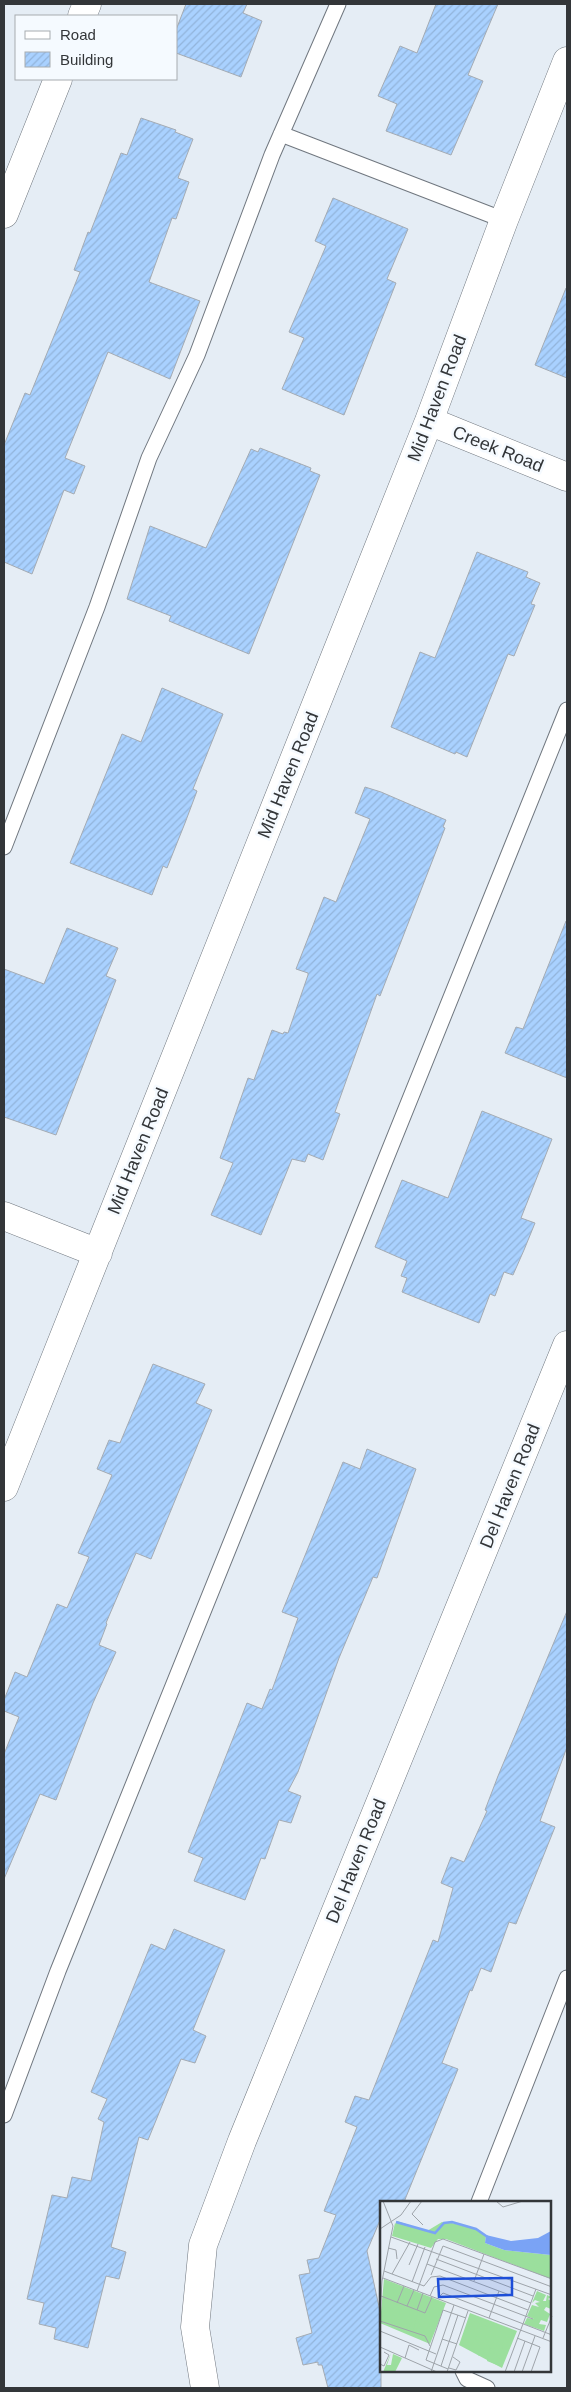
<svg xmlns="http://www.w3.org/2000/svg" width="571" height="2392" font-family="Arial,sans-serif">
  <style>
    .building { fill: url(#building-hatch); stroke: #a4abb3 }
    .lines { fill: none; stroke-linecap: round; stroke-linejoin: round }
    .service-casing { stroke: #70777f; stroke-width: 17 }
    .minor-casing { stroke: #70777f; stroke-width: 29 }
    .service { stroke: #fff; stroke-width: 15 }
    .minor { stroke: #fff; stroke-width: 28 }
    .labels { text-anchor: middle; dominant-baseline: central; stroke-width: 5; stroke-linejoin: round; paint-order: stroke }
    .street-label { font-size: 18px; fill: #333639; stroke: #f5faff }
    .inset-river { fill: none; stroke: #7aa3f5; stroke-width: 2.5 }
    .inset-road { fill: none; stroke: #9ea4aa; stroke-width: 1 }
    .view { fill: #1d4ed8; fill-opacity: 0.15; stroke: #1d4ed8; stroke-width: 2.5 }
    .inset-edge { fill: none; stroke: #333639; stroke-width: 2.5 }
  </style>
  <defs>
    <pattern id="building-hatch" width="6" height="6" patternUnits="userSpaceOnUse" patternTransform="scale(1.25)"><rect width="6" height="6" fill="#a9d1ff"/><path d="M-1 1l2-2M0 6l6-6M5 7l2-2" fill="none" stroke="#92b4db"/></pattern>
  </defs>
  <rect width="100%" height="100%" fill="#e5edf5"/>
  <path class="building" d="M 186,4 L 247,4 L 243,13 L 262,21 L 241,77 L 176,53 L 176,30 Z
    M 436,4 L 498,4 L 468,75 L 483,81 L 451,155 L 386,131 L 397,104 L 378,96 L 400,46 L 417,53 Z
    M 141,118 L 176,130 L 175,132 L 193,139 L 178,178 L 189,182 L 176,219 L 172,218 L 149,282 L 200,301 L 170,379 L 108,352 L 65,458 L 85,466 L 74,494 L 64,490 L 32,574 L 4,562 L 4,445 L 25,393 L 30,395 L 80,272 L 74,270 L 88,232 L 90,233 L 121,153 L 127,155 Z
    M 333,198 L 408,229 L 387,279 L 396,283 L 344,415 L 282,389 L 304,338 L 289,332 L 326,246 L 315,241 Z
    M 566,288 L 567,288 L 567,378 L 535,365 Z
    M 260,448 L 311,468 L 310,471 L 320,475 L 249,654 L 169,621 L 171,616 L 127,599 L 150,526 L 206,548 L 251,449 L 258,452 Z
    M 477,552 L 528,572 L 526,577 L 540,583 L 531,604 L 535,605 L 514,656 L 508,654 L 467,757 L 456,752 L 455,754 L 391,727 L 420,652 L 435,658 Z
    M 162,688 L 223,714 L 193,789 L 197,791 L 185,823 L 167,868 L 163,866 L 152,895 L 70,863 L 122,734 L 141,742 Z
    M 365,787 L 381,792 L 446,820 L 443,827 L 445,828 L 380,996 L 377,994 L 335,1112 L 340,1114 L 323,1160 L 308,1154 L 305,1162 L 292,1159 L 261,1235 L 211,1215 L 233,1163 L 220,1158 L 248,1078 L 254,1080 L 272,1030 L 283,1034 L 284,1032 L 288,1033 L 308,975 L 308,973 L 296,969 L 324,897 L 336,902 L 370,819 L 355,813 Z
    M 566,921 L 567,922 L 567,1078 L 505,1053 L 516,1027 L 523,1029 Z
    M 67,928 L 118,948 L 106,976 L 116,980 L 56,1135 L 4,1117 L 4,969 L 44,984 Z
    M 482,1111 L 552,1139 L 521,1218 L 535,1223 L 524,1250 L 513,1275 L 504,1272 L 495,1296 L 490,1294 L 479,1323 L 402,1292 L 407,1278 L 401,1276 L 407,1261 L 375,1247 L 402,1180 L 448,1198 Z
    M 153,1364 L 205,1384 L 196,1403 L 212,1410 L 151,1559 L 136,1553 L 106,1623 L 107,1624 L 99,1645 L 116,1652 L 93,1703 L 56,1800 L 40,1794 L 4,1879 L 4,1754 L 19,1717 L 4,1711 L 4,1700 L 15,1672 L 27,1677 L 57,1604 L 67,1608 L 89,1557 L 78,1553 L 112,1475 L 97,1469 L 109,1440 L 120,1443 Z
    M 367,1449 L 416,1469 L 377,1578 L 373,1577 L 339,1658 L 298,1772 L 288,1791 L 301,1796 L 291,1823 L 279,1820 L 265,1859 L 261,1858 L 245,1900 L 194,1881 L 203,1858 L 188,1852 L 247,1703 L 262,1709 L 270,1689 L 272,1690 L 298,1618 L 282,1612 L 343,1462 L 360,1469 Z
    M 567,1611 L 567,1747 L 540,1821 L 555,1827 L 516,1924 L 509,1922 L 491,1972 L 481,1968 L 472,1991 L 470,1990 L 442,2063 L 458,2069 L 404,2202 L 381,2202 L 381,2218 L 367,2251 L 381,2316 L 381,2388 L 328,2388 L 322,2365 L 318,2365 L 318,2362 L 303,2365 L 296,2338 L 312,2333 L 299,2275 L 310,2273 L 307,2260 L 319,2258 L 336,2215 L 324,2211 L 357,2127 L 345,2122 L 355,2096 L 369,2100 L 433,1940 L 438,1942 L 453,1888 L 441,1883 L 451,1857 L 464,1862 L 487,1811 L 485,1810 L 498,1776 Z
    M 174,1929 L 225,1950 L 193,2030 L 206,2036 L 195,2063 L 181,2059 L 148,2140 L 139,2137 L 111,2247 L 126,2252 L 119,2279 L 106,2276 L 88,2348 L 54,2339 L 56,2328 L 39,2324 L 44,2303 L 27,2299 L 52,2195 L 67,2198 L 72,2177 L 91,2181 L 104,2122 L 98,2119 L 107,2099 L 91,2092 L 151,1944 L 165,1950 Z"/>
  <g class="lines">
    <defs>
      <path id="service" d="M 281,134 L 504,220
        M 4,847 L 97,607 L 149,458 L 197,355 L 272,155 L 338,4
        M 4,2115 L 58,1971 L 567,710
        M 479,2202 L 567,1978
        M 463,2371 L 467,2379 L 487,2388"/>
      <path id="minor" d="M 82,16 L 87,4
        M 4,214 L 58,79
        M 429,421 L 567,477
        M 4,1216 L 98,1253
        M 4,1487 L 429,421 L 504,220 L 567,61
        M 205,2388 L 195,2327 L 203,2245 L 242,2141 L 567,1345"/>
    </defs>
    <use href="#service" class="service-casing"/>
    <use href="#minor" class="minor-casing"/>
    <use href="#service" class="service"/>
    <use href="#minor" class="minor"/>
  </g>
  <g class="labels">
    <g class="street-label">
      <text transform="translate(437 398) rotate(-69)">Mid Haven Road</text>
      <text transform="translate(498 449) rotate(22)">Creek Road</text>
      <text transform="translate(288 775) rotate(-68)">Mid Haven Road</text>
      <text transform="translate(138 1151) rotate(-68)">Mid Haven Road</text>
      <text transform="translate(510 1486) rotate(-68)">Del Haven Road</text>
      <text transform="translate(356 1861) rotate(-68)">Del Haven Road</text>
    </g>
  </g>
  <g transform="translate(380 2201)">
    <rect width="171" height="171" fill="#e5edf5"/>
    <path d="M 4,78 L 66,102 L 50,143 L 0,122 ZM 157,90 L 166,94 L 163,100 L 166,100 L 167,94 L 171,96 L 168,98 L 171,100 L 171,108 L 166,106 L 164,109 L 170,113 L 167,121 L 161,119 L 159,123 L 166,124 L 164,130 L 144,123 L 147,117 L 154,118 L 147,115 L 152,104 L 159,106 L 155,102 L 160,101 L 155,99 L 152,102 ZM 11,152 L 7,164 L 11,164 L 13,153 L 22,157 L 15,171 L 3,171 Z" fill="#9bdf9d"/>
    <path d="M 17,20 L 47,30 L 62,21 L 74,25 L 48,35 L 47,31 L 19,30 L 15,24 Z" fill="#9bdf9d"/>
    <path d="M 68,21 L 96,28 L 106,34 L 105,42 L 124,49 L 171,54 L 171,78 L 66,38 L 58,38 L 51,47 L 12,35 L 15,22 L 18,25 L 55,32 ZM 3,96 L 38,111 L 33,131 L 2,119 ZM 90,112 L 137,130 L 122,167 L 79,144 Z" fill="#9bdf9d"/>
    <path d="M88 39a6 6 0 1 1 12 0a6 6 0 1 1-12 0ZM 90,113 L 99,116 L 90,143 L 82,139 ZM 102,124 L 115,128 L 117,126 L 111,141 L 123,145 L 119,160 L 123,162 L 122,166 L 107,160 L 111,144 L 105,156 L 105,152 L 99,155 L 95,150 L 95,139 Z" fill="#9bdf9d"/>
    <path d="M 171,30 L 171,54 L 124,49 L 105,42 L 106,34 L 131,40 L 158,37 Z" fill="#7aa3f5"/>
    <path class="inset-river" d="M 16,21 L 55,32 L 64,22 L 72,21 L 96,28 L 109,37"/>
    <path class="inset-road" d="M 42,0 L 32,13 L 43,24M 116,0 L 123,6 L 143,0M 0,28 L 21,14 L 31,0M 11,36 L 172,94M 8,47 L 16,49 L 17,58M 56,58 L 153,95M 47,63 L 151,102M 29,64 L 38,43M 4,70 L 44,85 L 51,76 L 60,75 L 148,109M 12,73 L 30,41M 51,74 L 63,45 L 172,86M 3,77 L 172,141M 94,80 L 104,53M 32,81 L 45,46M 37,90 L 55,41 L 63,38 L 172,78M 1,95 L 45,112 L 52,96M 50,95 L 54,86 L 63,84 L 153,118M 57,98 L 63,92 L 172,134M 17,102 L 24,85M 27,105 L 34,89M 37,109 L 43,92M 0,113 L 2,80 L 13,25 L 3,0M 109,117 L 119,90M 0,120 L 45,135 L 50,145M 0,130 L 56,153M 137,137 L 160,146 L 151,171M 163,137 L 172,115M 62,138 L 77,143M 0,146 L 57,171M 25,157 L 29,144 L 39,149M 0,163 L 4,165 L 9,154 L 4,151M 61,165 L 78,114M 69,167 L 76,169 L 80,161 L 73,156M 68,168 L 46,159 L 47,156 L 63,109 L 86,117M 51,171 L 74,104M 67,171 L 88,110M 125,171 L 156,88M 134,171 L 145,140M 142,171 L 155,135"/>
    <path class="view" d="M 132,77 L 132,94 L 59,96 L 58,78 Z"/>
    <rect width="171" height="171" class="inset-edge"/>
  </g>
  <rect width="571" height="2392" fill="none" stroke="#333639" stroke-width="10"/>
  <rect x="15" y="15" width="162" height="65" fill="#f5faff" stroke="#a7acb0"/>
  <rect x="25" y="31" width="25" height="8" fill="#ffffff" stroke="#a7acb0"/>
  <text x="60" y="40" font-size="15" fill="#333639">Road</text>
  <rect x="25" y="52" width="25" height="15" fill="url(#building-hatch)" stroke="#a7acb0"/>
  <text x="60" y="65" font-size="15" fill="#333639">Building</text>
</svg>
